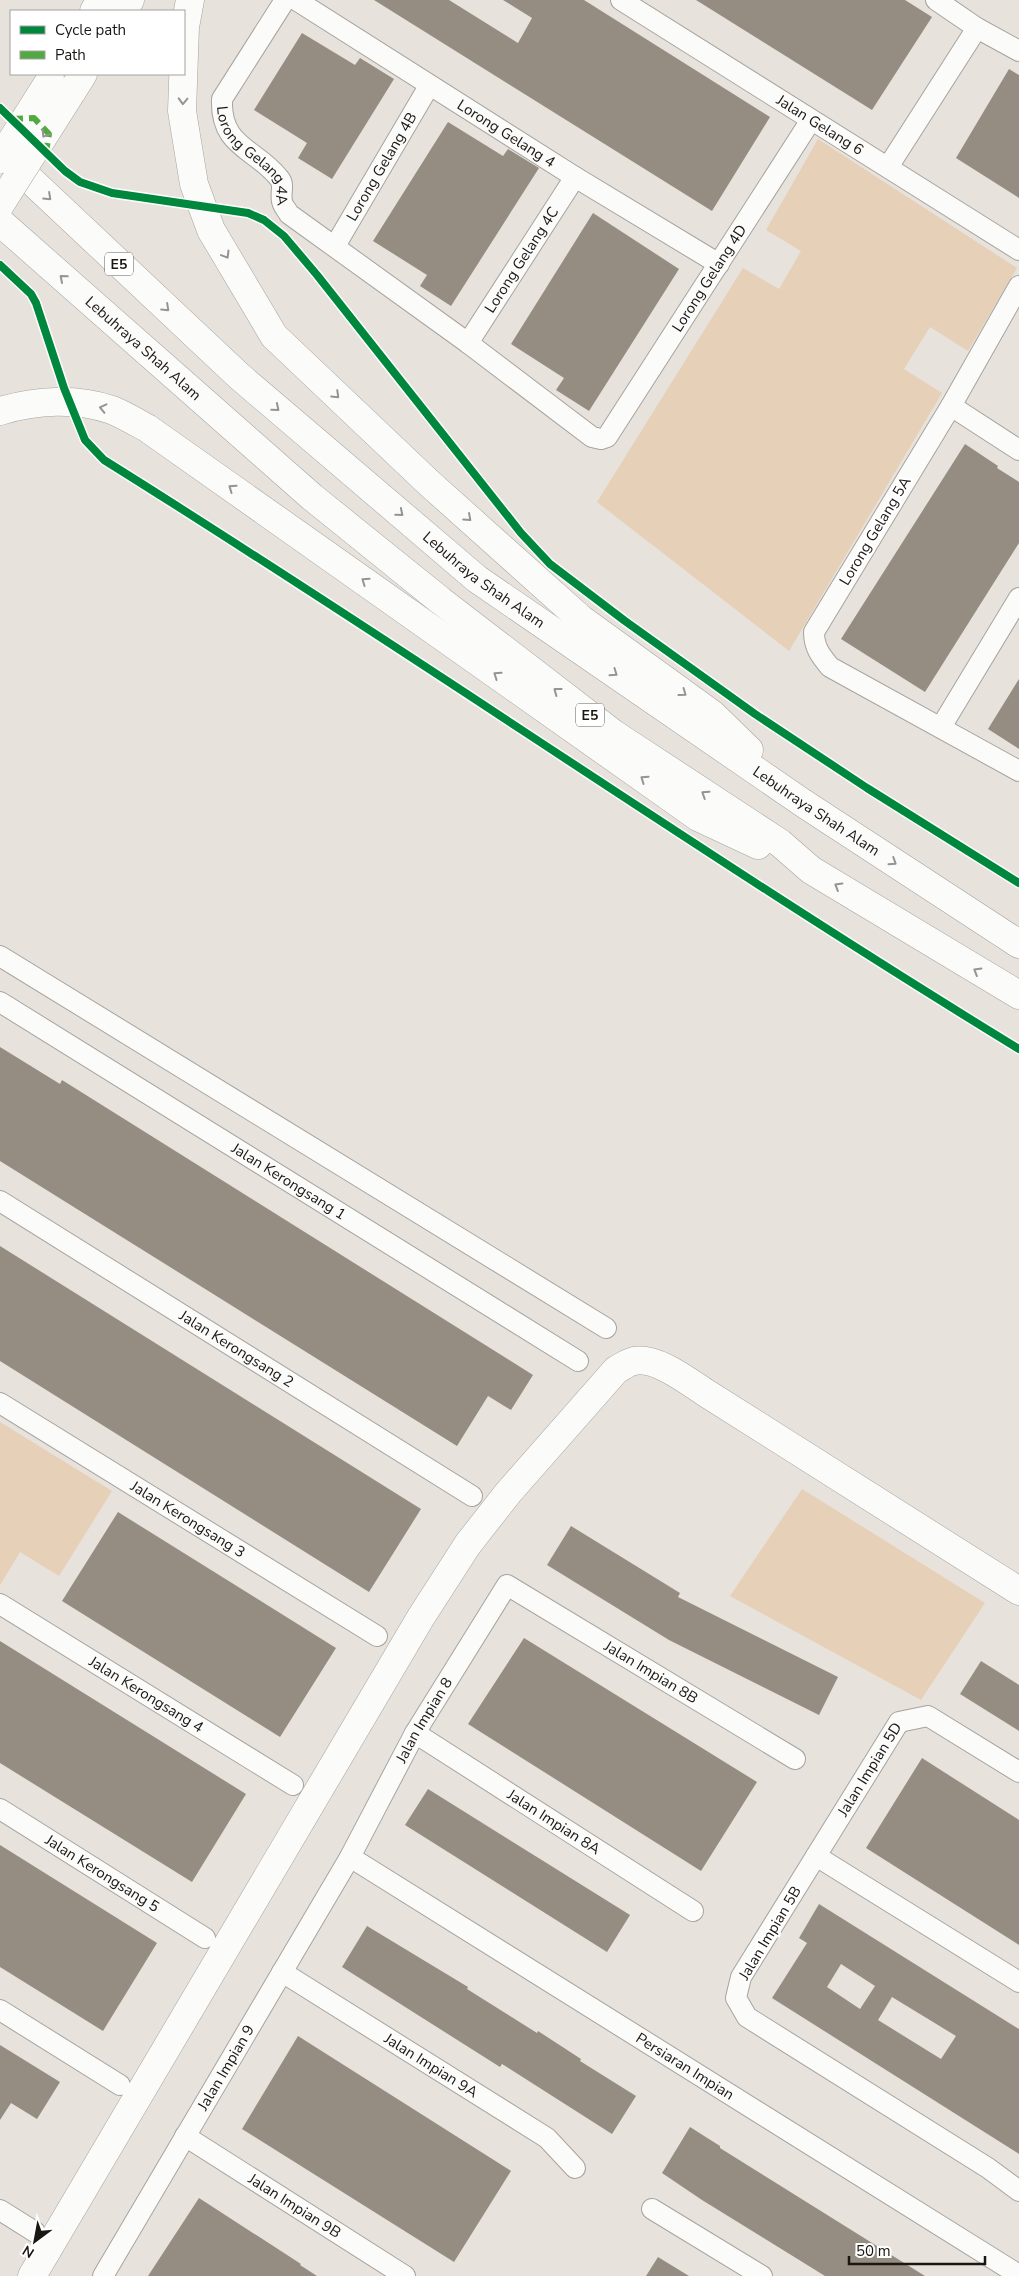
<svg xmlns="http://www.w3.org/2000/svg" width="1019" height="2276" font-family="'Nunito Sans',sans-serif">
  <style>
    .green { fill: #e6d0b7 }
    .building { fill: #968d82; fill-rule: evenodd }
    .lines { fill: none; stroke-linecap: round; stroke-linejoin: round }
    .street-casing { stroke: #a7a39e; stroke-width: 22 }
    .secondary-casing { stroke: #a7a39e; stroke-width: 29 }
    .highway-casing { stroke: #a7a39e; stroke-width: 29 }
    .street { stroke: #fbfbfa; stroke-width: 20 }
    .secondary { stroke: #fbfbfa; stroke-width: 28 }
    .highway { stroke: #fbfbfa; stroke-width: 28 }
    .secondary-bridge-casing { stroke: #a7a39e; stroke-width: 29; stroke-linecap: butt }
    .secondary-bridge { stroke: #fbfbfa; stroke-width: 28 }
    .quiet { stroke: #52a942; stroke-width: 6; stroke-dasharray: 12 6; stroke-linecap: butt }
    .cycleway-casing { stroke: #fff; stroke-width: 11 }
    .cycleway { stroke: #00873e; stroke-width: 8 }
    .oneway { stroke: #969492 }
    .labels { text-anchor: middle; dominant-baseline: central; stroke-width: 5; stroke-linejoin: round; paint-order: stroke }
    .shield { fill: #fff; stroke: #5f5c59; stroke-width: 1 }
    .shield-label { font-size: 14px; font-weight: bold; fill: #1a1612 }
    .street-label { font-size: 15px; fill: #1a1612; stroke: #fff }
  </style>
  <rect width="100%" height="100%" fill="#e7e2dc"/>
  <path class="green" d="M 818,139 L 1017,268 L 968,351 L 930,327 L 904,369 L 942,393 L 789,651 L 597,502 L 743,268 L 779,289 L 801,251 L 766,230 Z
    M 0,1422 L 112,1491 L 59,1576 L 20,1552 L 0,1585 Z
    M 802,1489 L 985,1603 L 921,1700 L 730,1596 Z"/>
  <path class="building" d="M 374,0 L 449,0 L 518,43 L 532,18 L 503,0 L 584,0 L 770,117 L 712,211 Z
    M 696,0 L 905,0 L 932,17 L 872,110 Z
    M 302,33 L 355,65 L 360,58 L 394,79 L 332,179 L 298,158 L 307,143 L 254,110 Z
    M 1009,69 L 1019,75 L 1019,198 L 956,158 Z
    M 448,122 L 503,156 L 508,149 L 539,168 L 451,306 L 420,286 L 427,275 L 373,241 Z
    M 593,213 L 679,269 L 589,411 L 556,390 L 564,378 L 511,344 Z
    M 965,444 L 998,466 L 997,468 L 1019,482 L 1019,543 L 925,692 L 841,639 Z
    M 1019,679 L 1019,749 L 988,729 Z
    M 0,1047 L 60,1084 L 62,1080 L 533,1375 L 511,1410 L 488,1396 L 457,1446 L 0,1161 Z
    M 0,1246 L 421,1509 L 369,1592 L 0,1361 Z
    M 118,1512 L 336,1648 L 280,1737 L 62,1601 Z
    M 571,1526 L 680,1593 L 678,1597 L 838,1677 L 819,1715 L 669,1640 L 547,1565 Z
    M 524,1638 L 757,1782 L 701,1871 L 468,1724 Z
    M 0,1641 L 246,1794 L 192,1882 L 0,1763 Z
    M 981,1661 L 1019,1685 L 1019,1731 L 960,1694 Z
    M 922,1758 L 1019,1820 L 1019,1945 L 866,1848 Z
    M 428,1789 L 630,1915 L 607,1952 L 405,1825 Z
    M 0,1845 L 157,1943 L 103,2031 L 0,1967 Z
    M 819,1904 L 1019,2029 L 1019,2154 L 772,1998 L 807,1943 L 799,1938 ZM 841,1964 L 875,1986 L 860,2009 L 827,1987 ZM 892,1997 L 956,2036 L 941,2059 L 878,2020 Z
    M 367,1926 L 468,1987 L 467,1989 L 537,2033 L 538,2031 L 581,2059 L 580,2061 L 636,2096 L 612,2134 L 502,2064 L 500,2067 L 342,1967 Z
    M 298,2036 L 511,2171 L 454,2262 L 242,2129 Z
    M 0,2045 L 60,2082 L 37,2119 L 11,2103 L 0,2120 Z
    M 690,2127 L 720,2146 L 720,2148 L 925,2276 L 825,2276 L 702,2200 L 662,2173 Z
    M 199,2198 L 301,2264 L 300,2265 L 317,2276 L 148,2276 Z
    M 658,2257 L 689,2276 L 646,2276 Z"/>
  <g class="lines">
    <defs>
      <g id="street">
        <path id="s1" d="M 285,0 L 222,99 C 220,147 255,148 279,178 C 285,185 280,192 282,201 C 282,205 287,210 289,214 L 468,343 L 592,437 L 601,439 L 607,437 L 811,120"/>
        <path id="s2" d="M 296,0 L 575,177 L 719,264"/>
        <path id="s3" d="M 621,0 L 1019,250"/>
        <path d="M 936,0 L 977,28 L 1019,51"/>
        <path d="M 888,167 L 977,28"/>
        <path id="s4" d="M 335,246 L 429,86"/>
        <path d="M 1019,286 L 951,406 L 814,632 C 814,647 820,655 830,667 L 1019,771"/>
        <path id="s5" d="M 468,343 L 575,177"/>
        <path d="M 951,406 L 1019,450"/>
        <path d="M 941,727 L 1019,598"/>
        <path d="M 0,956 L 606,1328"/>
        <path id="s6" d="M 0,1002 L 578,1361"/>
        <path id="s7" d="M 0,1201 L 472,1496"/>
        <path id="s8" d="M 0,1403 L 377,1636"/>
        <path id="s9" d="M 0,1604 L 293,1785"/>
        <path id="s10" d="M 415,1733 L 693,1911"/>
        <path id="s11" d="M 0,1809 L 205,1938"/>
        <path id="s12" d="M 816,1856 L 899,1722 L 928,1716 L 1019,1772"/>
        <path id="s13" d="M 350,1857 L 1019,2275"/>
        <path id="s14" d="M 282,1972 L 547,2138 L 575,2168"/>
        <path d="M 1019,1982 L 816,1856 L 741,1977 L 736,1998 L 747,2017 L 988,2168 L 1019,2191"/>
        <path d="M 0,2010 L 120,2085"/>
        <path id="s15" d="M 185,2136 L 405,2276"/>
        <path d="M 652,2209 L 762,2276"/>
        <path d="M 0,2210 L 35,2232"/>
        <path id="s16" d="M 103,2276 L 350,1857 L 415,1733 L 507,1585 L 795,1759"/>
      </g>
      <path id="secondary" d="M 94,11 L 101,0
        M 123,11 L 130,0
        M 71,93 L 83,74
        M 32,2276 L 421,1617 L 468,1544 L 508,1493 L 616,1370 C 622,1367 628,1362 634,1361 C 656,1356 689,1382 706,1393 L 1019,1591"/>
      <g id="highway">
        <path d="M 190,0 L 185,27 L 182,111 L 194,184 L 211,230 L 274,336 L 429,483 L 581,619 L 712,714 L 749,750"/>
        <path id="s17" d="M 5,156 L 239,376 L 477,579 L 803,803 L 1019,944"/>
        <path id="s18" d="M 0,222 L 312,497 L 441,601 L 614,734 L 780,843 L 811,870 L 1019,995"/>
        <path d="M 0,411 C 36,400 76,398 112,410 C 124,415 136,422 147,428 L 698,817 L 758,845"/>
      </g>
    </defs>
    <use href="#street" class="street-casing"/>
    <use href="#secondary" class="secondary-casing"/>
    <use href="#highway" class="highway-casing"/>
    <use href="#street" class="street"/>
    <use href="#secondary" class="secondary"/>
    <use href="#highway" class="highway"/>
    <defs>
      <path id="secondary-bridge" d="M 0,159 L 50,80
        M 0,205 L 71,93"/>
    </defs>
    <use href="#secondary-bridge" class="secondary-bridge-casing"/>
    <use href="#secondary-bridge" class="secondary-bridge"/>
    <path class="quiet" d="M 11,119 L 34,118 L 49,134 L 46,152"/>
    <defs>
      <path id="cycleway" d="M 0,108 L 65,171 L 80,182 L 112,193 L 248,213 L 264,220 L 284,236 L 317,275 L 521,533 L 550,564 L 625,621 L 755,714 L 867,788 L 1019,883
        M 0,265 L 31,294 L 36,303 L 64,388 L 85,440 L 104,460 C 412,652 709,860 1019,1049"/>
    </defs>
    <use href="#cycleway" class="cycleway-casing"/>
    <use href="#cycleway" class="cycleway"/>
  </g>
  <defs><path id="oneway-chevron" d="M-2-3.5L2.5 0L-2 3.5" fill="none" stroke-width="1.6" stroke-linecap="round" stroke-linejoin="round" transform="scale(1.25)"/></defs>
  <g class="oneway">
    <use href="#oneway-chevron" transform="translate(183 101) rotate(92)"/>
    <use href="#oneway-chevron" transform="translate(45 134) rotate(122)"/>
    <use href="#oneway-chevron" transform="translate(48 197) rotate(43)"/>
    <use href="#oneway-chevron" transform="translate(226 255) rotate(59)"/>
    <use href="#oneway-chevron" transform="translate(63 278) rotate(-139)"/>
    <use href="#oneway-chevron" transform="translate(166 308) rotate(43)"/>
    <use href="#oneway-chevron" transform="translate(336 395) rotate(44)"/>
    <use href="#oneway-chevron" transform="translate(103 408) rotate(-167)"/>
    <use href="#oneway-chevron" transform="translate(276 408) rotate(40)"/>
    <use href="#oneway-chevron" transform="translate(232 488) rotate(-145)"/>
    <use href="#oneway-chevron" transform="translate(400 513) rotate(40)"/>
    <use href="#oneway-chevron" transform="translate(468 518) rotate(42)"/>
    <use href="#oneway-chevron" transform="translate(365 581) rotate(-145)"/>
    <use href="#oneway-chevron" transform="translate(614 673) rotate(35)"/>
    <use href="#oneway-chevron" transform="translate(497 675) rotate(-145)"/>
    <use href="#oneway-chevron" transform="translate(557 691) rotate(-143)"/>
    <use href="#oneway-chevron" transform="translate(683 693) rotate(36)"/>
    <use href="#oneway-chevron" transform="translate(644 779) rotate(-145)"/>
    <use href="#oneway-chevron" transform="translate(705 794) rotate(-147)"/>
    <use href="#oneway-chevron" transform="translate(893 862) rotate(33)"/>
    <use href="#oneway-chevron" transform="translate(838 886) rotate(-149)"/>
    <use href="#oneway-chevron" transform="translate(977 971) rotate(-149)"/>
  </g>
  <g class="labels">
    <g class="shield">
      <rect x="105" y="252.5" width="28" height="23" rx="4"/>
      <rect x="576" y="703.5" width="28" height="23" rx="4"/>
    </g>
    <g class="shield-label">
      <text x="119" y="264">E5</text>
      <text x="590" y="715">E5</text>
    </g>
    <g class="street-label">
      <text stroke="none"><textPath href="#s3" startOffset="235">Jalan Gelang 6</textPath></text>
      <text stroke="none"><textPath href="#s2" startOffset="249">Lorong Gelang 4</textPath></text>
      <text stroke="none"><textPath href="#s1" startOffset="186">Lorong Gelang 4A</textPath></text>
      <text stroke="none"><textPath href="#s4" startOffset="92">Lorong Gelang 4B</textPath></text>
      <text stroke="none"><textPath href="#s5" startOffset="99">Lorong Gelang 4C</textPath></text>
      <text stroke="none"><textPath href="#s1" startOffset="839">Lorong Gelang 4D</textPath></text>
      <text stroke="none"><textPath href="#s18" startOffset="191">Lebuhraya Shah Alam</textPath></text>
      <text transform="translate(875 531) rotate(-59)">Lorong Gelang 5A</text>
      <text stroke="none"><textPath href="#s17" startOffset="640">Lebuhraya Shah Alam</textPath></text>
      <text stroke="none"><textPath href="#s17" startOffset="1045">Lebuhraya Shah Alam</textPath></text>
      <text stroke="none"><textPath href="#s6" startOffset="340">Jalan Kerongsang 1</textPath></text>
      <text stroke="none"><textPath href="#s7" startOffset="279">Jalan Kerongsang 2</textPath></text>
      <text stroke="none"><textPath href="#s8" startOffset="221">Jalan Kerongsang 3</textPath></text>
      <text stroke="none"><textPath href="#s16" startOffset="969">Jalan Impian 8B</textPath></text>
      <text stroke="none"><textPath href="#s9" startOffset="172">Jalan Kerongsang 4</textPath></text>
      <text stroke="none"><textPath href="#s16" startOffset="642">Jalan Impian 8</textPath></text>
      <text stroke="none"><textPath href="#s12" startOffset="102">Jalan Impian 5D</textPath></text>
      <text stroke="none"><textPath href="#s10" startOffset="165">Jalan Impian 8A</textPath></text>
      <text stroke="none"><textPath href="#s11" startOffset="121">Jalan Kerongsang 5</textPath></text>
      <text transform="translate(770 1933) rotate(-59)">Jalan Impian 5B</text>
      <text stroke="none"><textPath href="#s14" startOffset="176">Jalan Impian 9A</textPath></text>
      <text stroke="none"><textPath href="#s13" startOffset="395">Persiaran Impian</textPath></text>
      <text stroke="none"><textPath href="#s16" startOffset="242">Jalan Impian 9</textPath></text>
      <text stroke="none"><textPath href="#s15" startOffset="130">Jalan Impian 9B</textPath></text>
    </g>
  </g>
  <rect x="10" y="10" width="175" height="65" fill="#ffffff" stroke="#a3a2a0"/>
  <rect x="20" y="26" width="25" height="8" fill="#00873e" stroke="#a3a2a0"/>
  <text x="55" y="35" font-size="15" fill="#1a1612">Cycle path</text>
  <rect x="20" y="51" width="25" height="8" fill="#52a942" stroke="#a3a2a0"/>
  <text x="55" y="60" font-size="15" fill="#1a1612">Path</text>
  <g transform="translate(35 2241) rotate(212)" stroke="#ffffff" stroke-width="4" paint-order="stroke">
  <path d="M0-4L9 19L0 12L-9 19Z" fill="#1a1612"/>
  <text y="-8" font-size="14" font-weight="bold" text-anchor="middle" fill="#1a1612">N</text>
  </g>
  <path d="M849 2256v8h136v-8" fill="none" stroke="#1a1612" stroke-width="2.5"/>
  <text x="856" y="2256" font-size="15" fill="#1a1612" stroke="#ffffff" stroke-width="4" paint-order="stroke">50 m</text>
</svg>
